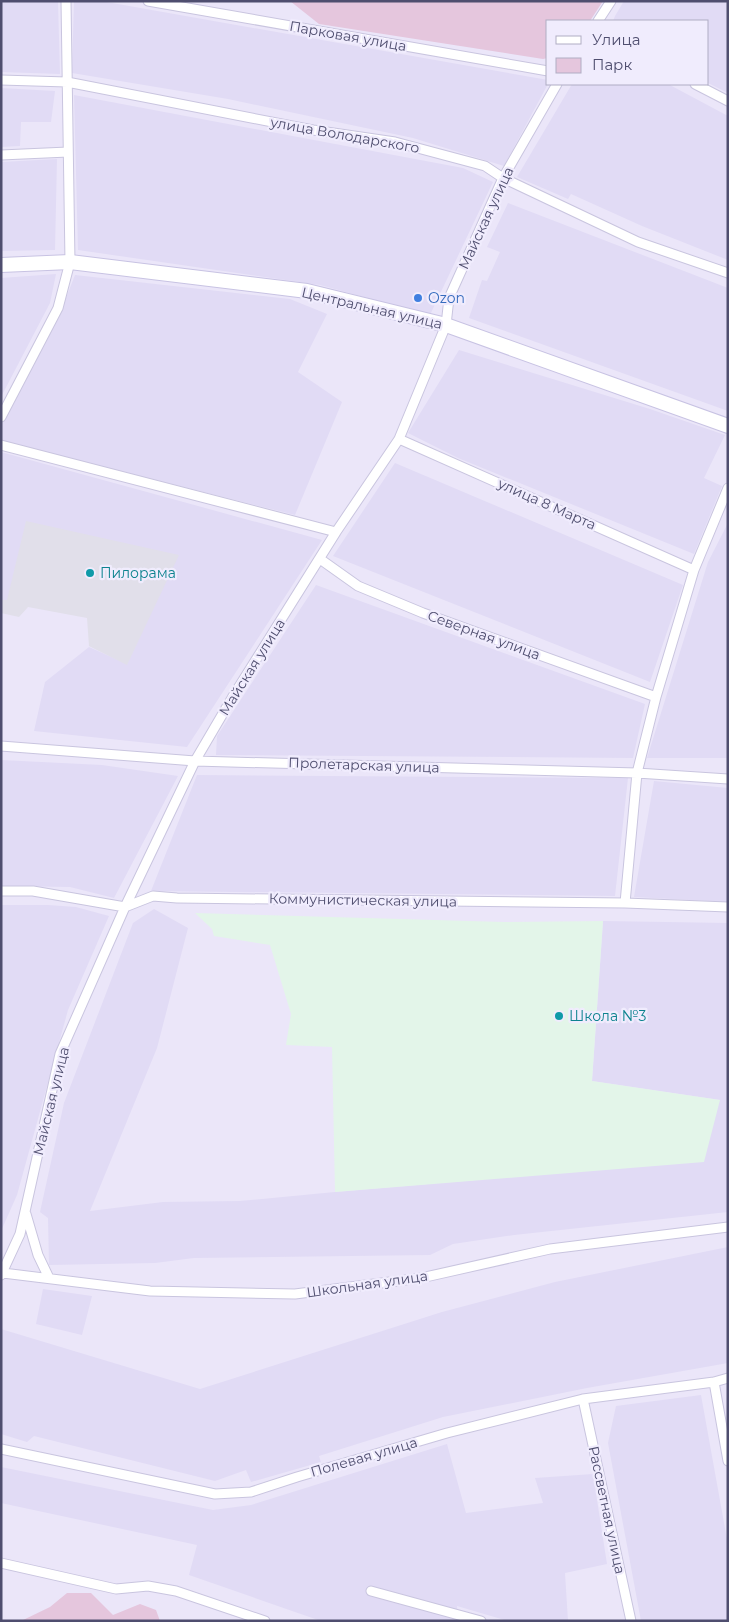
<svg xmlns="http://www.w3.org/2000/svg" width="729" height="1622" font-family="Montserrat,sans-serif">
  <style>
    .residential { fill: #e1dbf5 }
    .industrial { fill: #e1dfea }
    .education { fill: #e3f5e9 }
    .green { fill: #e5c6dd }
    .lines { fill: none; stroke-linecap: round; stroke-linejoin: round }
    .street-casing { stroke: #c9c5df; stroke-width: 11 }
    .secondary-casing { stroke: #c8c3e3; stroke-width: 16 }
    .street { stroke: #fff; stroke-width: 9 }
    .secondary { stroke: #fff; stroke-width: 14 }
    .shop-dot { fill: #3f7fe0; stroke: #f0ecfd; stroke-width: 2 }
    .culture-dot { fill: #0f9aa8; stroke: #f0ecfd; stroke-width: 2 }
    .labels { text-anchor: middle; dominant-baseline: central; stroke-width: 4.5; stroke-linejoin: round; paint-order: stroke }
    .street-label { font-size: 14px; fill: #4f4e6f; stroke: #f0ecfd }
    .shop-label { font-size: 14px; fill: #366cbe; stroke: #f0ecfd; text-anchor: start }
    .culture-label { font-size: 14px; fill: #0d838f; stroke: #f0ecfd; text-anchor: start }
  </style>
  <rect width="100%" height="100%" fill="#ebe6f9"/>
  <path class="residential" d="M 1,1 L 58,1 L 60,74 L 1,72 Z
    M 74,1 L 101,1 L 548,80 L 548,84 L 504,166 L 413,138 L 228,99 L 72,73 Z
    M 624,1 L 728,1 L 728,93 L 708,83 L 708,21 L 613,21 L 615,16 Z
    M 572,84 L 668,84 L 728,116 L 728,260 L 642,226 L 571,194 L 568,199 L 517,177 Z
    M 1,88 L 55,91 L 51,122 L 21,122 L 20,146 L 1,147 Z
    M 74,95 L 463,168 L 493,182 L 430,315 L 320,285 L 78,250 Z
    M 57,159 L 55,250 L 1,251 L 1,162 Z
    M 508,203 L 728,288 L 728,411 L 469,318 L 482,280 L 487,281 L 500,252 L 487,247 Z
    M 56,274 L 50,303 L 1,397 L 1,278 Z
    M 75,275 L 290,299 L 327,314 L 298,372 L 342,402 L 295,515 L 1,441 L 1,425 L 62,308 Z
    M 459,350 L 650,409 L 725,435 L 704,478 L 722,486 L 694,554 L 458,458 L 408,433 Z
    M 1,452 L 322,540 L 187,747 L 34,731 L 45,682 L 89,647 L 127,664 L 178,555 L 7,601 L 1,600 Z
    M 395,463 L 683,585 L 650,682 L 333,556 Z
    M 728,523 L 728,758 L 647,758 L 708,562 Z
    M 316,585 L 645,704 L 633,758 L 216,755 L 217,736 Z
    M 1,760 L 102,765 L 178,776 L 114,898 L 70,887 L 1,886 Z
    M 197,775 L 628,778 L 615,896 L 151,891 Z
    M 654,781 L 728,788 L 728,902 L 634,897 Z
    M 1,905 L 48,905 L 76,907 L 109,916 L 68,1010 L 17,1195 L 1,1231 Z
    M 154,909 L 188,928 L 157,1048 L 90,1211 L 163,1202 L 240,1201 L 335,1192 L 546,1174 L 720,1100 L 592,1081 L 603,921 L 728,923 L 728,1212 L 514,1235 L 453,1244 L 430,1255 L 194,1258 L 155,1263 L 49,1265 L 48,1218 L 40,1212 L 64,1103 L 133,923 Z
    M 728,1247 L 728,1363 L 587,1388 L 443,1417 L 319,1456 L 321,1462 L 251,1482 L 246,1470 L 215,1481 L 34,1436 L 27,1442 L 1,1434 L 1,1329 L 200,1389 L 442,1312 L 555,1282 Z
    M 43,1289 L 92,1296 L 82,1335 L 36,1324 Z
    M 701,1395 L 728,1545 L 728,1621 L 641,1621 L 608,1443 L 616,1406 Z
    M 447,1444 L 466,1513 L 543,1503 L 535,1478 L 593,1474 L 607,1564 L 565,1573 L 568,1621 L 508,1621 L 457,1606 L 458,1621 L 321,1621 L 189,1575 L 197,1545 L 1,1503 L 1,1467 L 213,1510 L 251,1505 Z"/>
  <path class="industrial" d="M 26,521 L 179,555 L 127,665 L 89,646 L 87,618 L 28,607 L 19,617 L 1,613 L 1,600 L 7,600 Z"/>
  <path class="education" d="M 195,913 L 504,922 L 603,921 L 592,1081 L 720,1100 L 704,1162 L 335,1192 L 332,1047 L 286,1045 L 291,1014 L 270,945 L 214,936 L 212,929 Z"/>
  <path class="green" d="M 290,1 L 603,1 L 590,21 L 548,21 L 548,58 L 543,59 L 319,24 Z
    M 67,1593 L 91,1593 L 113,1615 L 140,1604 L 156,1610 L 160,1621 L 21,1621 L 50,1607 Z"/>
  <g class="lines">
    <defs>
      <path id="street" d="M 148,1 L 548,71
        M 598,21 L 611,1
        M 1,80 L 67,82 L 313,130 L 395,142 L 485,166 L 503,178 L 638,242 L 728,273
        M 695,84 L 728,101
        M 1,155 L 68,152
        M 1,417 L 58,308 L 70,262 L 66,1
        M 399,439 L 694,570
        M 1,445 L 336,532
        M 320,559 L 358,586 L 423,613 L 656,697
        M 1,746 L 195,761 L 637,773 L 728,779
        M 1,891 L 33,891 L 125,907 L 153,896 L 177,898 L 625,903 L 728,907
        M 625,903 L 637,773 L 656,697 L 694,570 L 728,488
        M 26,1214 L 38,1255 L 49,1278
        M 3,1273 L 150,1291 L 295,1294 L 421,1278 L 550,1249 L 728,1227
        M 1,1275 L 20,1234 L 60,1054 L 125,907 L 195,761 L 232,698 L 336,532 L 399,439 L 446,325 L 449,298 L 503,178 L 557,84
        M 714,1382 L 728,1461
        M 583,1399 L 631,1621
        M 1,1449 L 215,1494 L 251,1492 L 297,1477 L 447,1433 L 583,1399 L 714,1382 L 728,1378
        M 1,1563 L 116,1589 L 148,1586 L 176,1591 L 265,1621
        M 371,1591 L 481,1621"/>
      <path id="secondary" d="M 1,265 L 70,262 L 307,291 L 446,325 L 728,426"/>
    </defs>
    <use href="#street" class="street-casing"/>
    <use href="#secondary" class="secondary-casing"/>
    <use href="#street" class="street"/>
    <use href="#secondary" class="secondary"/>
  </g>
  <circle class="shop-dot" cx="418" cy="298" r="5"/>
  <g class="culture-dot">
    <circle cx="90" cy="573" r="5"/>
    <circle cx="559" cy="1016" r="5"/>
  </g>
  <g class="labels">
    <g class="street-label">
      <text transform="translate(348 36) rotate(10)">Парковая улица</text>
      <text transform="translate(345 135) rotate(10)">улица Володарского</text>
      <text transform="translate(486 218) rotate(-65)">Майская улица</text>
      <text transform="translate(372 308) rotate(13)">Центральная улица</text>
      <text transform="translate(547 504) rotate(24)">улица 8 Марта</text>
      <text transform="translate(484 635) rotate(20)">Северная улица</text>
      <text transform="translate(252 667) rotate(-58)">Майская улица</text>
      <text transform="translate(364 765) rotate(2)">Пролетарская улица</text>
      <text transform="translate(363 900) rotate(1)">Коммунистическая улица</text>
      <text transform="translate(51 1101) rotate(-76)">Майская улица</text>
      <text transform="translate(367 1284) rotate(-8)">Школьная улица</text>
      <text transform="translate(364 1457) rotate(-16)">Полевая улица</text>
      <text transform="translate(607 1510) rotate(78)">Рассветная улица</text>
    </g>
    <g class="shop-label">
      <text x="428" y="298">Ozon</text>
    </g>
    <g class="culture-label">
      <text x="100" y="573">Пилорама</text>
      <text x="569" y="1016">Школа №3</text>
    </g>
  </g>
  <rect width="729" height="1622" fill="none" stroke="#4f4e6f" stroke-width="5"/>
  <rect x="546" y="20" width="162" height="65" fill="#f0ecfd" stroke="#b0adc4"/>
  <rect x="556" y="36" width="25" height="8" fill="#ffffff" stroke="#b0adc4"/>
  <text x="592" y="45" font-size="15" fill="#4f4e6f">Улица</text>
  <rect x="556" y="58" width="25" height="15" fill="#e5c6dd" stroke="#b0adc4"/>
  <text x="592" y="70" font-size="15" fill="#4f4e6f">Парк</text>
</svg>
